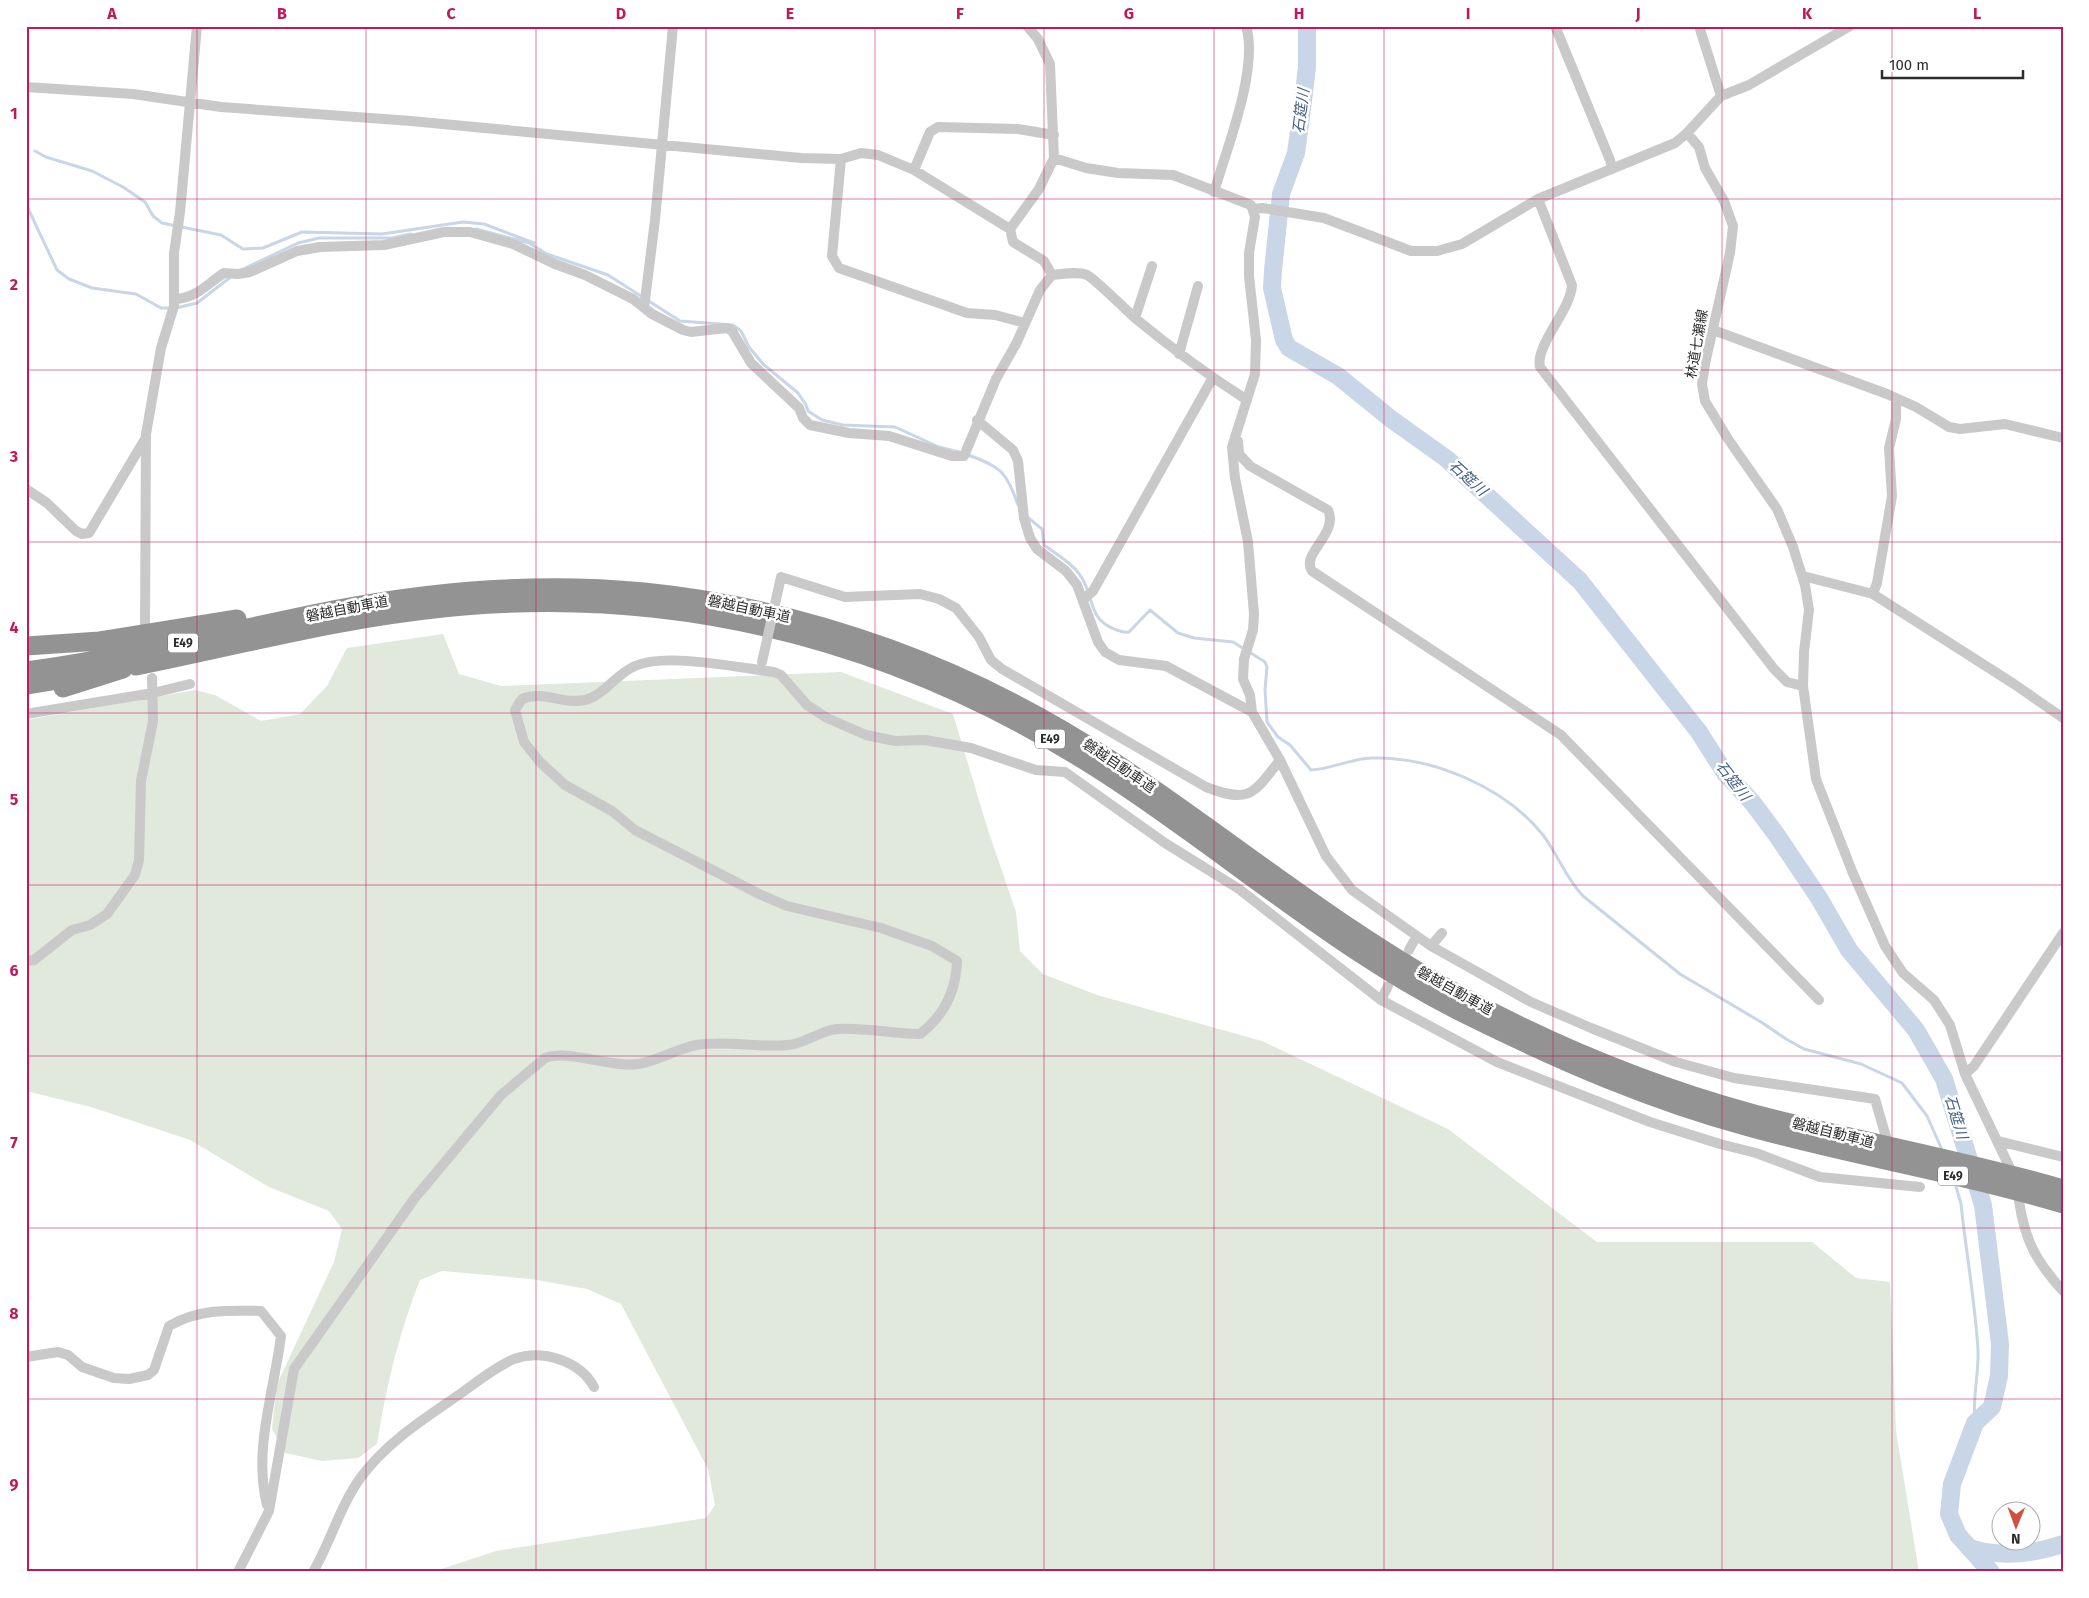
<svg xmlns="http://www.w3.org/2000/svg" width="2089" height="1598" font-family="'Fira Sans','Noto Sans JP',sans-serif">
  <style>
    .green { fill: #e0e9db }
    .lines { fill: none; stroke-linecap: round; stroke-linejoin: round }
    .stream { stroke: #c9d6e7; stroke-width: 3 }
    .river { stroke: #c9d6e7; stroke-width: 18 }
    .minor { stroke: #c9c9c9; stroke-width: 10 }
    .motorway { stroke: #939393; stroke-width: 19 }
    .minor-bridge { stroke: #c9c9c9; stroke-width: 10 }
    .grid { fill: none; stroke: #c2185b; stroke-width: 1; stroke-opacity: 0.55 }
    .labels { text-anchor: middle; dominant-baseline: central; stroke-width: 5; stroke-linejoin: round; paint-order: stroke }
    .shield { fill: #fff; stroke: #6b6b6b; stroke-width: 1 }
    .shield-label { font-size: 12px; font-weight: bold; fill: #2c2c2c }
    .street-label { font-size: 14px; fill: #2c2c2c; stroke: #fff }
    .water-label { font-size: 15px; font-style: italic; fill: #436085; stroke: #fff }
    .neatline { fill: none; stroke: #c2185b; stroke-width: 2 }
    .grid-label { font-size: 16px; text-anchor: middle; font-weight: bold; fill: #c2185b }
  </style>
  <rect width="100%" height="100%" fill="#fff"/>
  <path class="green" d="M 443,634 L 459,674 L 501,686 L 841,672 L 953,714 L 988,830 L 1016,912 L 1020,951 L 1043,974 L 1097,995 L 1262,1041 L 1448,1129 L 1597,1242 L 1812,1242 L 1856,1278 L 1890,1282 L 1896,1431 L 1919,1572 L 432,1572 L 496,1551 L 706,1518 L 715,1505 L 708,1469 L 621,1304 L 587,1289 L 531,1279 L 442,1271 L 420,1280 C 399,1332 386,1388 377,1444 L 358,1458 L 322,1461 L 285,1453 L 272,1429 L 277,1384 L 334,1262 L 342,1229 L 329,1211 L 269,1187 L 190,1140 L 91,1107 L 26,1091 L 26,720 L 195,690 L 215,695 L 261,721 L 300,714 L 327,686 L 347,648 Z"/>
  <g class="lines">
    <path class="stream" d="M 35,151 L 46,157 L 92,171 L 123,187 L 145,202 L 153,216 L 162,223 L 221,235 L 243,249 L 263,248 L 302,232 L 382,234 L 463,222 L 484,224 L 534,243
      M 26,204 L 57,270 L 69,279 L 92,288 L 136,294 L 161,308 L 170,308
      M 476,229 L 529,243 L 547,254 L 608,275 L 680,321 L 733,325 L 741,331 L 749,347 L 763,364 L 798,393 L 806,405 L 808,411 L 822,420 L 843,425 L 895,427 L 939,447 L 959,452
      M 239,271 L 298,243 L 319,238 L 392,238 L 411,234
      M 176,308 L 197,303 L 232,276
      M 968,455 C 1002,467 1006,472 1018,505
      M 1026,516 L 1042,529 L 1044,545 C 1056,554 1071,562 1080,575 C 1095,596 1087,618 1114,629 C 1120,631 1123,633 1129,632 L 1150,610 L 1178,633 L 1194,638 L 1233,642 L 1265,662 L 1267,667 L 1265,690 L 1267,722 L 1278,737 L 1290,745 L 1311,770 C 1331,769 1350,759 1371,758 C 1431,756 1505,787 1543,835 C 1558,855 1565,877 1583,896 L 1680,974 L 1761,1022 L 1786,1039 L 1804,1049 L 1861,1064 L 1902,1083 L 1927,1116 L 1943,1152
      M 1955,1183 L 1961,1204 C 1966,1252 1975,1301 1978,1350 C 1979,1375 1972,1398 1975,1423"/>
    <path class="river" d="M 1307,26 L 1307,67 L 1301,117 L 1296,153 L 1281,194 L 1273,270 L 1272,288 L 1284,340 L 1289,348 L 1338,376 L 1391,419 L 1447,459 L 1580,581 L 1699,732 L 1725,773 L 1752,802 L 1776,834 L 1819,898 L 1849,950 L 1916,1030 L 1944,1079 L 1983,1205 L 2000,1344 L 1999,1376 L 1992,1407 L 1975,1423 L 1952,1484 L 1949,1514 L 1958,1535 L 1991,1572
      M 1970,1548 C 2001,1558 2033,1554 2063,1544"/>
    <path class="minor" d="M 1027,26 L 1038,39 L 1050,64 L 1054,158
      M 1555,26 L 1610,160 L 1612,169
      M 1699,26 L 1721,96
      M 26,87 L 133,94 L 221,107 L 411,121 L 801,158 L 841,159 L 861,153 L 878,155 L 914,170 L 1010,229
      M 1687,133 L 1699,147 L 1705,168 L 1724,201 L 1733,226 L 1730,253 L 1705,364 L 1702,384 L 1705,401 L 1728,439 L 1777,509 L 1793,547 L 1805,585 L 1809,610 L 1804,652 L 1803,686 L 1816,779 L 1852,871 L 1885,946 L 1903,973 L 1934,1000 L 1950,1025 L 1965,1074 L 2009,1166
      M 841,159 L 832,256 L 839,268 L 967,313 L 995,315 L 1025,323
      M 914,170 L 930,132 L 938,127 L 1018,129 L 1054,135
      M 1214,192 C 1227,148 1259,68 1246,26
      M 1538,199 L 1572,285 C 1571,310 1535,345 1540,367 L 1774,669 L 1787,682 L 1803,686
      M 1254,209 L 1263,208 L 1324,218 L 1411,251 L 1437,251 L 1462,244 L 1538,199 L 1675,143 L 1687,133 L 1721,96 L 1749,85 L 1850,26
      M 175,299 C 197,298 207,284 224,273 L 238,274 L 250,272 L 297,251 L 320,247 L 384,245 L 444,232 L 470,232 L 513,244 L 555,264 L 585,275 L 633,299 L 652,314 L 683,330 L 691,332 L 727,328 L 732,331 L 751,363 L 799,408 L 803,418 L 810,425 L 849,433 L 889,436 L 952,456 L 964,456 L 996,379 L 1016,344 L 1040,290 L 1052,275
      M 644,308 L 655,220 L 673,26
      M 1135,318 L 1152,266
      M 1713,330 L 1887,394 L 1916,407 L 1949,427 L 1960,429 L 2005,424 L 2063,438
      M 1179,354 L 1198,286
      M 1247,400 C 1208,375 1171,348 1135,318 C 1126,310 1095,279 1087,275 C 1077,271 1063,274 1052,275 L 1044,261 L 1013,242 L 1010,229 L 1039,189 L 1054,158 L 1086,168 L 1118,173 L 1173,175 L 1251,205 L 1255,217 L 1249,253 L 1249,276 L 1256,340 L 1255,374 L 1232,447 L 1235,478 L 1248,542 L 1254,614 L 1253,630 L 1244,659 L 1243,679 L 1250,695 L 1252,712 L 1280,760 L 1326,856 L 1352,890 L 1431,946
      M 977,420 L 1013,450 L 1018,461 L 1024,518 L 1030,538 L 1037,549 L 1066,571 L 1077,585 L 1098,642 L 1105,652 L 1119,660 L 1166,666 L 1252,712
      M 1238,441 L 1239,454 L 1250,466 L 1328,510 C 1339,534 1300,554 1312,571 L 1561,735 L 1819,1000
      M 26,489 L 47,503 L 76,531 L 82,534 L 89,533 L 145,439
      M 1803,576 L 1873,594 L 2014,684 L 2063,718
      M 779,586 L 781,577 L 845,597 L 920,594 L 939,599 L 956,608 L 979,637 L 991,660 L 1002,669 L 1206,787 C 1250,804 1253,794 1280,760
      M 1873,594 L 1877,583 L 1892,496 L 1889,448 L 1896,419 L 1896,399
      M 1084,599 L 1093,591 L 1212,379
      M 145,625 L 146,434 L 161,348 L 174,306 L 174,253 L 180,212 L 197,26
      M 26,714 L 153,693 L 190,684
      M 1442,933 L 1431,946 L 1531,1002 L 1591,1028 L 1676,1062 L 1734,1078 L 1875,1099 L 1886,1137
      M 1409,950 L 1416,937
      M 26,961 L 34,960 L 72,930 L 90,925 L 107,914 L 135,875 L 139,860 L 141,781 L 153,721 L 152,678
      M 1381,1000 L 1388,986
      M 1965,1074 L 1974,1066 L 2063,933
      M 1998,1141 L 2063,1157
      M 2019,1201 C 2025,1241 2036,1261 2063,1291
      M 26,1357 L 58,1352 L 68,1355 L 82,1367 L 114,1378 L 129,1379 L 148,1375 L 154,1370 L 169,1326 C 199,1309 227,1310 261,1311 L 281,1336 C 274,1391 253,1451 267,1505
      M 238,1572 L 269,1511 L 294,1369 L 414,1199 L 501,1095 L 545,1058 C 567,1049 610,1068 638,1064 C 658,1061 676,1049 696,1045 C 725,1040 757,1048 787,1045 C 805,1044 819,1031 837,1029 C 865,1027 892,1034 920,1034 C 945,1015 956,991 957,961 L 932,946 L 881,928 L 787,906 L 759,894 L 635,830 L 612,811 L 565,785 L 540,762 L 524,742 L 515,710 L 522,699 C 544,690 563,705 585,700 C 603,696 616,674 635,666 C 666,652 739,668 774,672 L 781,675 L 807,705 L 827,718 L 866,735 L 895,741 L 925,740 L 971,748 L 1036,770 L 1065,772 L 1165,843 L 1239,889 L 1381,1000 L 1497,1062 L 1650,1122 L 1720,1144 L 1756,1153 L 1820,1177 L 1920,1187
      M 313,1572 C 331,1541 340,1506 361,1477 C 388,1441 424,1419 460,1394 C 477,1382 495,1367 514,1359 C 543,1349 580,1361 594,1387"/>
    <path class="motorway" d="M 26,646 L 100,641 L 237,619
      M 136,666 C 245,644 353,615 464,606 C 696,587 911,648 1106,774 C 1228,853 1338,952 1469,1016 C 1560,1061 1652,1101 1749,1127 C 1853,1156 1960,1173 2063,1204
      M 26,671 C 132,657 234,629 338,609 C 439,590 542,582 644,592 C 812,609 973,669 1114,762 C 1233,841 1342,933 1469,1000 C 1559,1048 1655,1087 1754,1114 C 1856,1141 1961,1159 2063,1189
      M 26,685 L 75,677
      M 63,688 L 123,669"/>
    <path class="minor-bridge" d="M 762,662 L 779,586"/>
  </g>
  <path class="grid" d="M 197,26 L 197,1572M 366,26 L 366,1572M 536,26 L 536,1572M 706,26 L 706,1572M 875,26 L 875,1572M 1044,26 L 1044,1572M 1214,26 L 1214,1572M 1384,26 L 1384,1572M 1553,26 L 1553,1572M 1722,26 L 1722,1572M 1892,26 L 1892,1572M 26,199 L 2063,199M 26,370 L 2063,370M 26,542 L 2063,542M 26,713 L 2063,713M 26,885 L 2063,885M 26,1056 L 2063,1056M 26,1228 L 2063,1228M 26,1399 L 2063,1399"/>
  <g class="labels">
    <g class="shield">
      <rect x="168" y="633.5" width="30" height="19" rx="4"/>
      <rect x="1035" y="729.5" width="30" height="19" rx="4"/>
      <rect x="1938" y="1166.5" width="30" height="19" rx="4"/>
    </g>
    <g class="shield-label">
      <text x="183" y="643">E49</text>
      <text x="1050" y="739">E49</text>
      <text x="1953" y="1176">E49</text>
    </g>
    <g class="street-label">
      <text transform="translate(1697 344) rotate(-80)">林道七瀬線</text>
      <text transform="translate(347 609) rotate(-11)">磐越自動車道</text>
      <text transform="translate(749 609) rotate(12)">磐越自動車道</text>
      <text transform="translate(1119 766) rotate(34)">磐越自動車道</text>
      <text transform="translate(1455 991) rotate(29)">磐越自動車道</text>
      <text transform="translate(1833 1133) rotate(14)">磐越自動車道</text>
    </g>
    <g class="water-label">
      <text transform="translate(1301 111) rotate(-83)">石筵川</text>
      <text transform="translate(1468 478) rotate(42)">石筵川</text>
      <text transform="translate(1733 781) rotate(52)">石筵川</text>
      <text transform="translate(1956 1117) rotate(73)">石筵川</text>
    </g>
  </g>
  <rect width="2089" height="1598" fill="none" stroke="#ffffff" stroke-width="55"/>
  <g transform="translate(2016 1526) rotate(181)"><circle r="24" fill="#ffffff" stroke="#ababab"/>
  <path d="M0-4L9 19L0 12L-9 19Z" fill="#d24f40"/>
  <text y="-8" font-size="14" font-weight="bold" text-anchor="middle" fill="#2c2c2c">N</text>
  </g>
  <path d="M1882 70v8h141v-8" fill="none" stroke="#2c2c2c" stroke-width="2.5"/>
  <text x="1889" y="70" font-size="15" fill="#2c2c2c" stroke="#ffffff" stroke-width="4" paint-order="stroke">100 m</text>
  <rect x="28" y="28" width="2034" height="1542" class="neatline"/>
  <g class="grid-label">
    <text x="112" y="19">A</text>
    <text x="282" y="19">B</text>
    <text x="451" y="19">C</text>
    <text x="621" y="19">D</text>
    <text x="790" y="19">E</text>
    <text x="960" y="19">F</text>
    <text x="1129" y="19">G</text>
    <text x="1299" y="19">H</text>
    <text x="1468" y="19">I</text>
    <text x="1638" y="19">J</text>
    <text x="1807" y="19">K</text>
    <text x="1977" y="19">L</text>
    <text x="14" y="119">1</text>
    <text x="14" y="290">2</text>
    <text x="14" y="462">3</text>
    <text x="14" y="633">4</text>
    <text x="14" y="805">5</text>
    <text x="14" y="976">6</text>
    <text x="14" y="1148">7</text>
    <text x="14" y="1319">8</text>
    <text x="14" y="1490">9</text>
  </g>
</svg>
